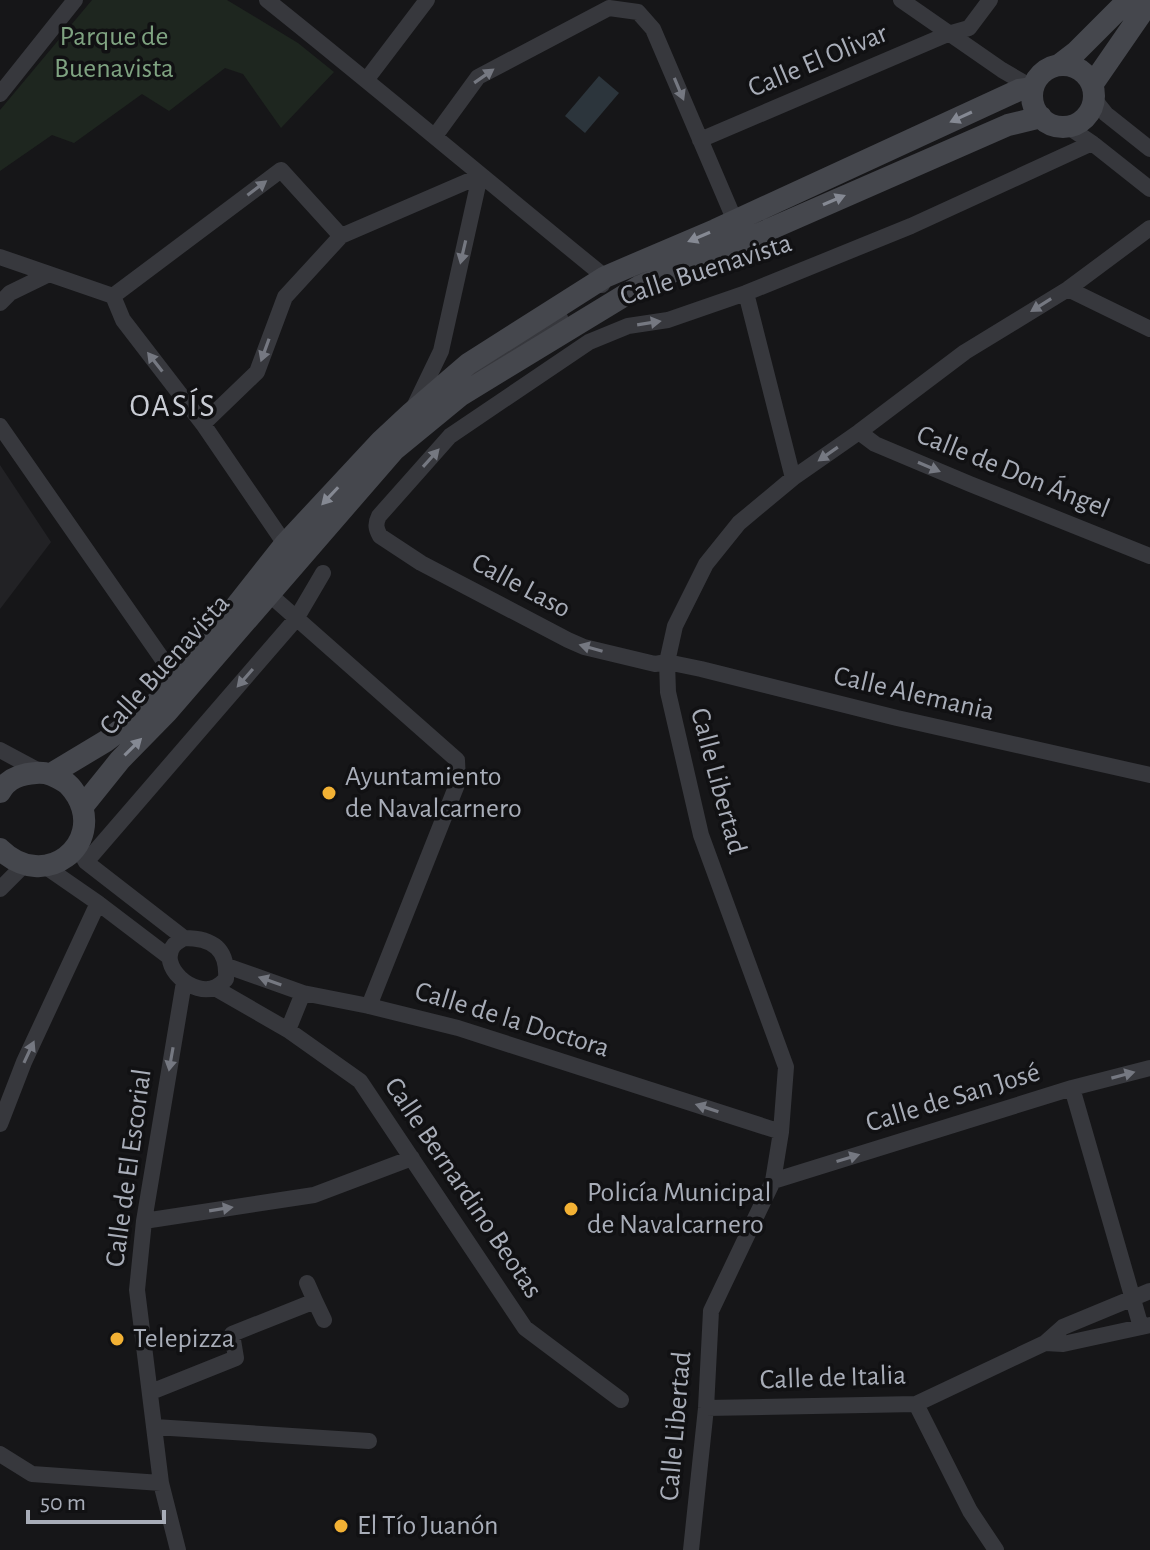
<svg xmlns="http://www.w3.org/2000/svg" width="1150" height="1550" font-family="'Alegreya Sans',sans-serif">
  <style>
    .built { fill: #222225 }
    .green { fill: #1e261f }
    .water { fill: #2c353c }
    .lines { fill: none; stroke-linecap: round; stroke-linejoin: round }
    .street { stroke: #37383d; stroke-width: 16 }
    .secondary { stroke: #45474d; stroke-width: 22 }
    .oneway { fill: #757881 }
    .oneway2 { fill: #858993 }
    .poi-dot { fill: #f2b134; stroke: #111113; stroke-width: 3 }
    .labels { text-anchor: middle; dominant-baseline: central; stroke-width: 7; stroke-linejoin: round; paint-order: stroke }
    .park-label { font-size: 28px; fill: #7fa381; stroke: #111113 }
    .street-label { font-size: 28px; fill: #a8adb8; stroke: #111113 }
    .poi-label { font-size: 28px; fill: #a8adb8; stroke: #111113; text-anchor: start }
    .quarter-label { font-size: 32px; letter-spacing: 2px; fill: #c9ccd4; stroke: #111113 }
  </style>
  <rect width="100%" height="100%" fill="#161618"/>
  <path class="built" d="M 0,465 L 51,542 L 0,609 Z"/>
  <path class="green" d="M 92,0 L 227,0 L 298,43 L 334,72 L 281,128 L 243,74 L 225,68 L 169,111 L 142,94 L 74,143 L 52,135 L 0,171 L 0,110 Z"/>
  <path class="water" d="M 599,76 L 619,93 L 585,133 L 565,116 Z"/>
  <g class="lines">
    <path class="street" d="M 267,0 C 381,91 492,185 605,277 L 602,285
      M 901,0 L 1002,70 L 1033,88
      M 367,79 L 427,0
      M 0,94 L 75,0
      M 1094,99 L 1106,114 L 1150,149
      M 1067,126 L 1092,143 L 1150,189
      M 435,136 L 478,77 L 609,8 L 638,12 L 653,29 L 735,221
      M 700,140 L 948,34 L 969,28 L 990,0
      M 1092,143 L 911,226 L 746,293 L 668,320 L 628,326 L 589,342 L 450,436 L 379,516 C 375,524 376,529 380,536 L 421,563 L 568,640 L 584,647 L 655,664 L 667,662 L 701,669 L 897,718 L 1150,775
      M 341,236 L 480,176
      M 0,257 L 113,296
      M 1068,289 L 1150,329
      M 746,293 L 793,478
      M 0,303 L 10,293 L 49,274
      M 467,387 L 479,371 L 560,318
      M 414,407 L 441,351 L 480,176
      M 203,424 L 257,372 L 285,297 L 341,236 L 281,170 L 113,296 L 123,320 L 203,424 L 285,544
      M 0,426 L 163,660 L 180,677
      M 859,432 L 875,444 L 970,484 L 1150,556
      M 269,594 L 457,760 L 458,782 L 369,1006
      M 0,750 L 41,772
      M 81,853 L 86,862 L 184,938
      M 86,862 L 296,619 L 323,573
      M 46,867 L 98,903 L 169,957
      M 0,889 L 23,866
      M 184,938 C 213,938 228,949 226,979 C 223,982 220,985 216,987 C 194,998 157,966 174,945 C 177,942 181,940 184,938 Z
      M 227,966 L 303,993 L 369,1006 L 458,1028 L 781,1132
      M 215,988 L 288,1030 L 360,1081 L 525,1328 L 621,1400
      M 288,1030 L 303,993
      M 1072,1088 L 1141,1327
      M 0,1124 L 24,1062 L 98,903
      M 773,1181 L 1072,1088 L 1150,1068
      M 144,1221 L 314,1195 L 412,1158
      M 315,1301 L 324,1320
      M 1045,1343 L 1063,1344 L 1150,1325
      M 151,1392 L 236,1358 L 232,1334 L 315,1301 L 307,1283
      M 916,1404 L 970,1511 L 996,1550
      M 706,1408 L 916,1404 L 1045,1343 L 1063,1327 L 1150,1291
      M 155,1427 L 369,1441
      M 0,1454 L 32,1474 L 161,1483
      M 178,1550 L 161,1483 L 137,1290 L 144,1221 L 184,982
      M 691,1550 L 706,1408 L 711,1311 L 773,1181 L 781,1132 L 786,1067 L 701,835 L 668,692 L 667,662 L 675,626 L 706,564 L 739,523 L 793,478 L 859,432 L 965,352 L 1068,289 L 1150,228"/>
    <path class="secondary" d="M 1059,65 L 1076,52 L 1128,0
      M1032 96a31 31 0 1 1 62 0a31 31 0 1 1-62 0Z
      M 1092,85 L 1150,1
      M 51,774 L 106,741 L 157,702 L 180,677 L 285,544 L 381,441 L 411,413 L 468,364 L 605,277 L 715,230 L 1019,90 L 1033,88
      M 0,792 C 8,778 21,774 36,773 C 48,772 55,776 65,782 C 71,786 73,790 77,796 C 105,844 45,893 0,849
      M 83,806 L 120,760 L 167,712 L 394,450 L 461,395 L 640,286 L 1008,125 L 1041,117"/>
  </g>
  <defs><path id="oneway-solid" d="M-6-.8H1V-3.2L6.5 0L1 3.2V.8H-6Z" transform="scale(2)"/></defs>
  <g class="oneway">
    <use href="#oneway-solid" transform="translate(484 76) rotate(-35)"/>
    <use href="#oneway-solid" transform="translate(679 89) rotate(67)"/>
    <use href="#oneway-solid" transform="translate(257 188) rotate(-37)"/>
    <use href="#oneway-solid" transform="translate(463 252) rotate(103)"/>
    <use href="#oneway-solid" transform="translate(1041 305) rotate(148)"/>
    <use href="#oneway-solid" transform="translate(649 323) rotate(-9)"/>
    <use href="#oneway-solid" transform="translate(265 350) rotate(110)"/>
    <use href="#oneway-solid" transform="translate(155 362) rotate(-128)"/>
    <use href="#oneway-solid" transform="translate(828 454) rotate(145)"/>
    <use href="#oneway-solid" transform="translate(431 458) rotate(-48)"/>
    <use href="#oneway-solid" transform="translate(929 467) rotate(23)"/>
    <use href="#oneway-solid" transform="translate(591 648) rotate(-164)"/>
    <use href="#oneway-solid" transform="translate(245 678) rotate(131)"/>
    <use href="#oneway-solid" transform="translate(270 981) rotate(-161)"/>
    <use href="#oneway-solid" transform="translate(29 1052) rotate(-65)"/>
    <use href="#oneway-solid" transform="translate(171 1059) rotate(100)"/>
    <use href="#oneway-solid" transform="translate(1123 1075) rotate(-15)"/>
    <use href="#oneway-solid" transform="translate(707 1108) rotate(-162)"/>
    <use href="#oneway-solid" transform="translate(848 1158) rotate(-17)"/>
    <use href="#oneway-solid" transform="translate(221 1209) rotate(-9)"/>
  </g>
  <g class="oneway2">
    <use href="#oneway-solid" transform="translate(961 117) rotate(155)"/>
    <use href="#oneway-solid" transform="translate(834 200) rotate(-23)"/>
    <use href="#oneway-solid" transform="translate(699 237) rotate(157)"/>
    <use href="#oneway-solid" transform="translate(330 496) rotate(133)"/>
    <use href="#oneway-solid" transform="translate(133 747) rotate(-45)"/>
  </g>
  <g class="poi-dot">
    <circle cx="329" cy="793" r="8"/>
    <circle cx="571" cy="1209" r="8"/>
    <circle cx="117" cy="1339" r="8"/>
    <circle cx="341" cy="1526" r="8"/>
  </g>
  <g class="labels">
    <g class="park-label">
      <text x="114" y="37">Parque de<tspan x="114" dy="32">Buenavista</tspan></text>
    </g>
    <g class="street-label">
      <text transform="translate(818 61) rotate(-23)">Calle El Olivar</text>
      <text transform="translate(706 270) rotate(-18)">Calle Buenavista</text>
      <text transform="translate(1013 472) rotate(22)">Calle de Don Ángel</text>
      <text transform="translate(521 586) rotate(28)">Calle Laso</text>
      <text transform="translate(165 665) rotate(-48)">Calle Buenavista</text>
      <text transform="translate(914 694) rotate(13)">Calle Alemania</text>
      <text transform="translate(718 781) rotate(75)">Calle Libertad</text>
      <text transform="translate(512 1020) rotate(17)">Calle de la Doctora</text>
      <text transform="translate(953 1098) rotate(-17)">Calle de San José</text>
      <text transform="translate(129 1168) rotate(-82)">Calle de El Escorial</text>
      <text transform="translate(463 1188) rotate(56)">Calle Bernardino Beotas</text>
      <text transform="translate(833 1378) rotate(-2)">Calle de Italia</text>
      <text transform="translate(676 1426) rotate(-85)">Calle Libertad</text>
    </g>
    <g class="poi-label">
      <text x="345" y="777">Ayuntamiento<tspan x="345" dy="32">de Navalcarnero</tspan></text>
      <text x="587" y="1193">Policía Municipal<tspan x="587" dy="32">de Navalcarnero</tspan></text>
      <text x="133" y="1339">Telepizza</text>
      <text x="357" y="1526">El Tío Juanón</text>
    </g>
    <g class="quarter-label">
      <text x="173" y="406">OASÍS</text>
    </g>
  </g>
  <path d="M28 1510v12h136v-12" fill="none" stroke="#a8adb8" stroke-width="4"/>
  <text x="40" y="1510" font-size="24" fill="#a8adb8" stroke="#111113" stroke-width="6" paint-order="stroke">50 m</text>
</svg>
